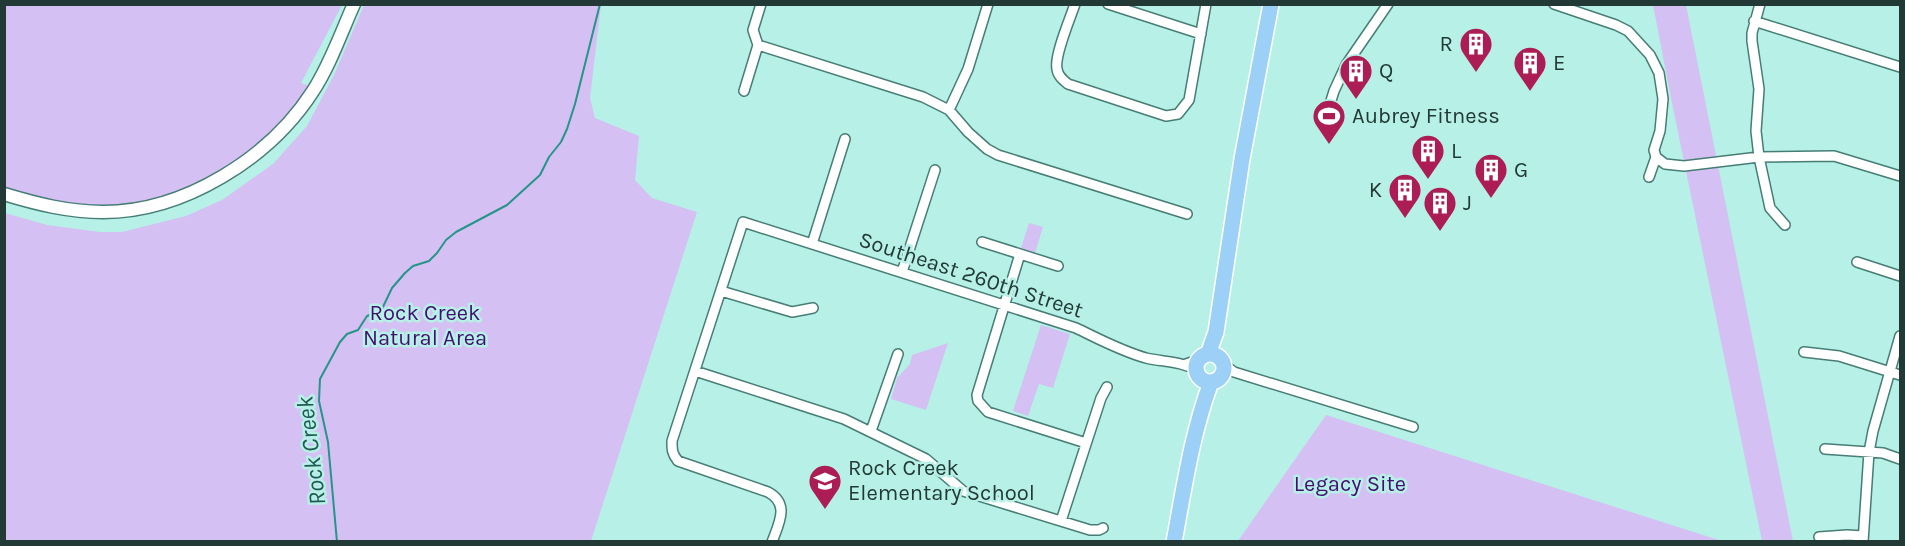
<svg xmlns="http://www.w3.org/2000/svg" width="1905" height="546" font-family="Karla,sans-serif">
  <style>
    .green { fill: #d5c0f3 }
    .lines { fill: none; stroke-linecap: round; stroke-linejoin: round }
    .stream { stroke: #259589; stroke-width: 2 }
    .minor-casing { stroke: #467d75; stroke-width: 12 }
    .tertiary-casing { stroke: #467d75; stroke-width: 15 }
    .primary-casing { stroke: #fff; stroke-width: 18 }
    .minor { stroke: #fff; stroke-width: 9 }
    .tertiary { stroke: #fff; stroke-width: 12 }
    .primary { stroke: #9dd0f7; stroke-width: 15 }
    .labels { text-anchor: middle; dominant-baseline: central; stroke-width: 5; stroke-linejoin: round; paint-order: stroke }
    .poi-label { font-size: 22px; fill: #223936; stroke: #b6f0e6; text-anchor: start }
    .street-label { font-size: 22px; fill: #223936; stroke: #b6f0e6 }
    .park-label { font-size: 22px; fill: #440e6f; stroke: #b6f0e6 }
    .water-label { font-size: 24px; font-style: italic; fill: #215a52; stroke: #b6f0e6 }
  </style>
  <rect width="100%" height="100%" fill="#b6f0e6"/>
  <path class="green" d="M 4,5 L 342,5 L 301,83 L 315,88 L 276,142 L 242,171 L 203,193 L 123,212 L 5,193 Z
    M 364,5 L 601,5 L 590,98 L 595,118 L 639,136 L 635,180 L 652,198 L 697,212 L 591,541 L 5,541 L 5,213 L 47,225 L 100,232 L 122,232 L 186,216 L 222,200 L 273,164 L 307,126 L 334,75 Z
    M 1653,5 L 1686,5 L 1793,541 L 1762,541 L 1672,103 Z
    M 1029,223 L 1043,227 L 1035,253 L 1021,248 Z
    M 1041,325 L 1070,334 L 1053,388 L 1039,384 L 1028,416 L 1013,411 Z
    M 948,343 L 926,410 L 891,399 L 897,378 L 910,364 L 912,355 Z
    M 1326,415 L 1722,541 L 1238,541 Z"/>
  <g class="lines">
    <path class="stream" d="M 337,542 L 328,442 L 319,401 L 320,379 L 340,342 L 347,334 L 358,330 L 367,316 L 381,311 L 392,288 L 405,273 L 413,266 L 429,261 L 437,253 L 446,240 L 456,232 L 507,205 L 540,175 L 549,157 L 561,142 L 567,129 L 575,104 L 600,4"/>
    <defs>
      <path id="minor" d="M 1075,4 C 1070,19 1054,56 1057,69 C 1058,76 1063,80 1068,84 L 1166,116 L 1178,114 L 1189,100 L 1206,4
        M 1108,4 L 1201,34
        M 1554,4 L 1616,25 L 1628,31 L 1650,55 L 1659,73 L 1663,99 L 1660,131 L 1654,150 L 1656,157 L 1649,177
        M 1760,4 L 1752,33 L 1752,41 L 1759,89 L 1756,131 L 1759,157 L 1770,208 L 1785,225
        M 1754,21 L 1900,67
        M 758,45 L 923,97 L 949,110 L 968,132 L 987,149 L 998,155 L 1187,214
        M 744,91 L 758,45 L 753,30 L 761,4
        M 949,110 L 968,69 L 988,4
        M 1325,120 L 1334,91 L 1346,65 L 1388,4
        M 1656,157 L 1665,164 L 1684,166 L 1759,157 L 1834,156 L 1900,176
        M 982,242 L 1058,266
        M 812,244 L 845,139
        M 1020,254 L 977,395 L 978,401 L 988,412 L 1086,443
        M 1857,262 L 1900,276
        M 902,272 L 935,170
        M 721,291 L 792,312 L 813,308
        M 1804,352 L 1839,356 L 1900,375
        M 1186,364 L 1198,360
        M 1223,364 L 1234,372 L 1413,427
        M 695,371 L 844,419 L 926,459 L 963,491 L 1090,530 L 1099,530 L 1103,528
        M 871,431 L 898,354
        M 1825,449 L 1883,453 L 1900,459
        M 1061,521 L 1101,398 L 1107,387
        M 1819,537 L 1847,535 L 1863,536
        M 772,542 C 779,523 790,504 768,492 L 678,461 C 672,454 672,450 672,441 L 743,222 L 1076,328 C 1099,339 1121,351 1146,358 C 1163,362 1181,361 1196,370
        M 1863,542 L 1869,452 L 1873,431 L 1900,336"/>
      <path id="tertiary" d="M 4,194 C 37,204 69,212 103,212 C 184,212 270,158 313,91 C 330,65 341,33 354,4"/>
      <path id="primary" d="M1196 368a14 14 0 1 1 28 0a14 14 0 1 1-28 0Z
        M 1208,354 L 1216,332 L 1242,159 L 1271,4
        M 1174,542 C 1184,488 1192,433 1211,382"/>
    </defs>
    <use href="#minor" class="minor-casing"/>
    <use href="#tertiary" class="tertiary-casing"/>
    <use href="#primary" class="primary-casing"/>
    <use href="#minor" class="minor"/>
    <use href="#tertiary" class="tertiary"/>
    <use href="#primary" class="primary"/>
  </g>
  <defs>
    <symbol id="building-pin" viewBox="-11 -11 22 30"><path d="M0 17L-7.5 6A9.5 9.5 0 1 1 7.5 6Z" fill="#ac1d56" stroke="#b6f0e6"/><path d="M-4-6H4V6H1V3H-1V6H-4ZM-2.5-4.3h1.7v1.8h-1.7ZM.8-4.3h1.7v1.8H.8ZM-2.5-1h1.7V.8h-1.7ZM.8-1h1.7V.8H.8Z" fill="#fff"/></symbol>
    <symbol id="stadium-pin" viewBox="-11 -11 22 30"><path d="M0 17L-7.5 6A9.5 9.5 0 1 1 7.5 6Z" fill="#ac1d56" stroke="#b6f0e6"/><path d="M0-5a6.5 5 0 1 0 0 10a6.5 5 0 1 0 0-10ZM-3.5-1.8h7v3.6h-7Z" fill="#fff"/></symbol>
    <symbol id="school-pin" viewBox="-11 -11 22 30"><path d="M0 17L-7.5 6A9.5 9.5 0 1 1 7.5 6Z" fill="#ac1d56" stroke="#b6f0e6"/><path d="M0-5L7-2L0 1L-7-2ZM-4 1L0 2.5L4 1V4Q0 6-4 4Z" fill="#fff"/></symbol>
  </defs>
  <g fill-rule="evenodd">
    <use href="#building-pin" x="1457" y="25" width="38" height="52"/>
    <use href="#building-pin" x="1511" y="44" width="38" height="52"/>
    <use href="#building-pin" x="1337" y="52" width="38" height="52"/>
    <use href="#stadium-pin" x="1310" y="97" width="38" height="52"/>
    <use href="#building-pin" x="1409" y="132" width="38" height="52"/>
    <use href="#building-pin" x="1472" y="151" width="38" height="52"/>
    <use href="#building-pin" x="1386" y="171" width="38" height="52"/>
    <use href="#building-pin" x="1421" y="184" width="38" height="52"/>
    <use href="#school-pin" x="806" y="462" width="38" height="52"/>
  </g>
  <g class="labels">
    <g class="poi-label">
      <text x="1453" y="44" text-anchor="end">R</text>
      <text x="1553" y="63">E</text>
      <text x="1379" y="71">Q</text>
      <text x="1352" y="116">Aubrey Fitness</text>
      <text x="1451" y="151">L</text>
      <text x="1514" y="170">G</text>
      <text x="1382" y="190" text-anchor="end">K</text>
      <text x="1463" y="203">J</text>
      <text x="848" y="468">Rock Creek<tspan x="848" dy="25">Elementary School</tspan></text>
    </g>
    <g class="street-label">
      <text transform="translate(971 275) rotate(18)">Southeast 260th Street</text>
    </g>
    <g class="park-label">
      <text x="425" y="313">Rock Creek<tspan x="425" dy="25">Natural Area</tspan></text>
      <text x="1350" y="484">Legacy Site</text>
    </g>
    <g class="water-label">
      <text transform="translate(311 451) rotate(-97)">Rock Creek</text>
    </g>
  </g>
  <rect width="1905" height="546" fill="none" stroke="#223936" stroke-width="12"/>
</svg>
